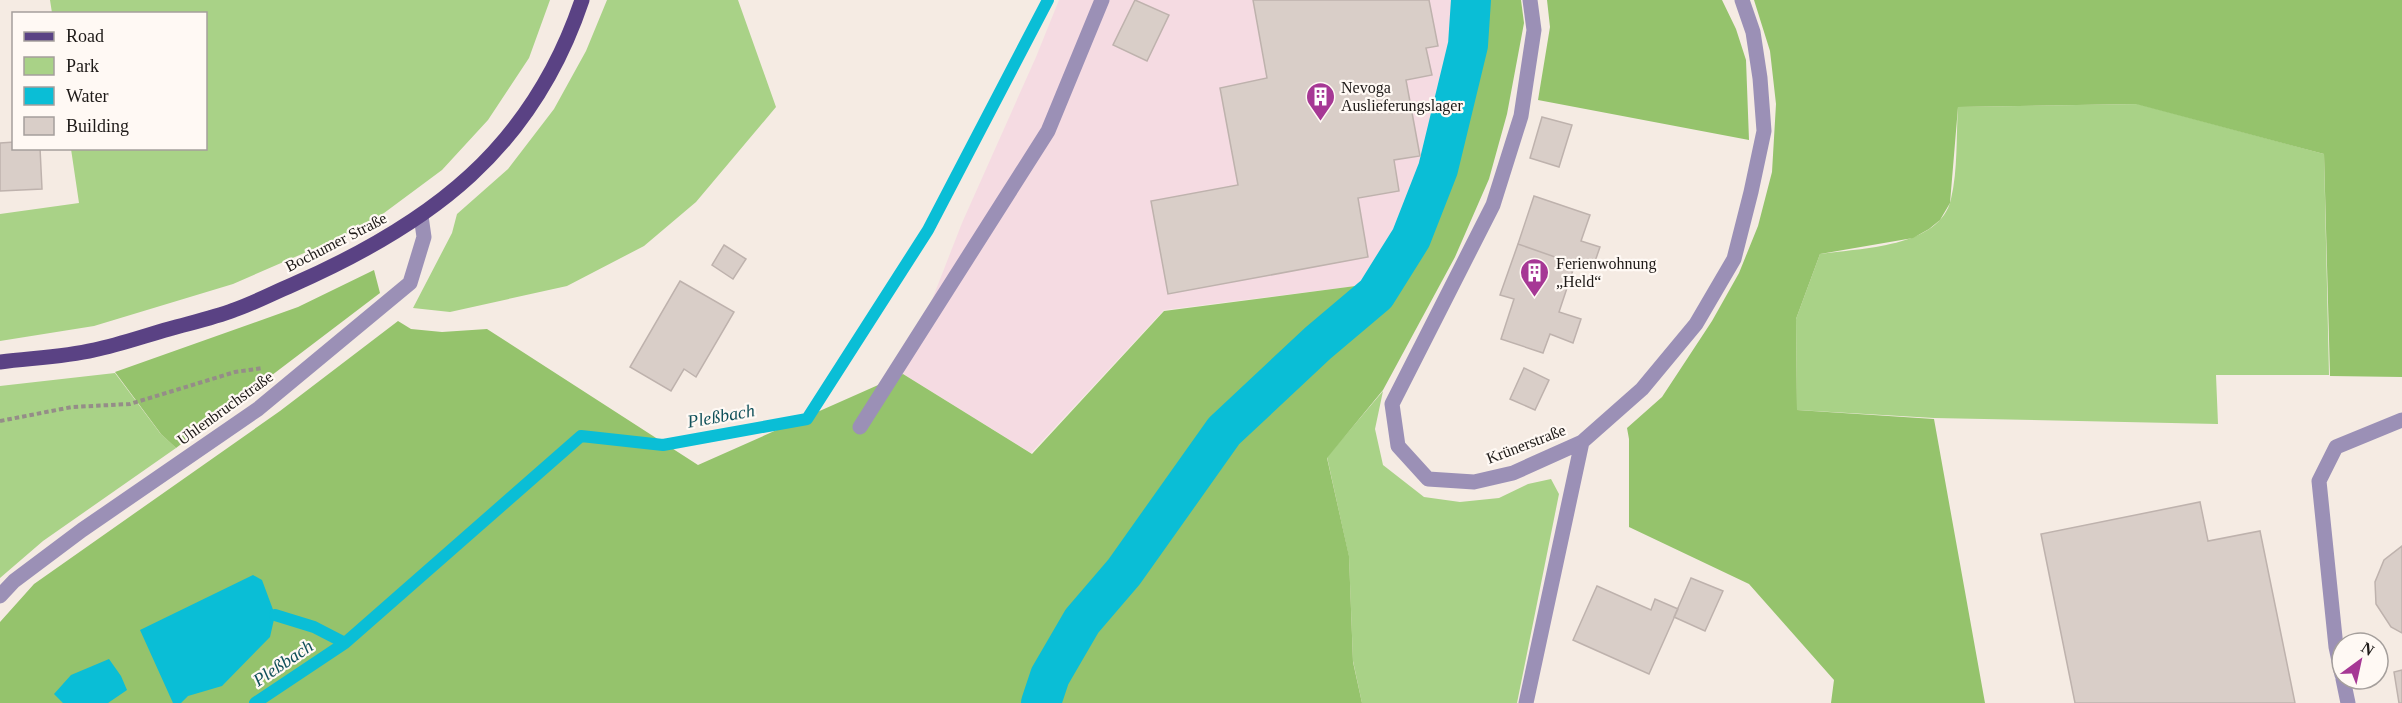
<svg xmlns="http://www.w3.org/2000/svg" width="2402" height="703" font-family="'Times New Roman',serif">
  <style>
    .industrial { fill: #f5dbe2 }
    .green { fill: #a9d287 }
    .forest { fill: #95c36c }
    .water { fill: #0abed6 }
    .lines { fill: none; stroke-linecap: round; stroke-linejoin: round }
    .stream { stroke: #0abed6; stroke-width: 12 }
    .canal { stroke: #0abed6; stroke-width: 40 }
    .building { fill: #d9cec8; stroke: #beb2ad; stroke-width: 1.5 }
    .path { stroke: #958d88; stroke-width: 4; stroke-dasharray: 4.5 3; stroke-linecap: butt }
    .minor { stroke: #9b90b6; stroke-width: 15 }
    .major { stroke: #5a4284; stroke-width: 15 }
    .labels { text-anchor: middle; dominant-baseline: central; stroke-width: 4.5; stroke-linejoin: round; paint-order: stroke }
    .poi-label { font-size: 16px; fill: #1d1917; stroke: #fff9f4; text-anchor: start }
    .street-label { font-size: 16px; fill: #1d1917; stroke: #fff9f4 }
    .water-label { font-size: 18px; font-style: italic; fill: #10505a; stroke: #fff9f4 }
  </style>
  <rect width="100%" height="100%" fill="#f5ebe3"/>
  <path class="industrial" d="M 1059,0 L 1470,0 L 1478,78 L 1364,285 L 1164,310 L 1031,453 L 903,374 L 962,223 L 1036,57 Z"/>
  <path class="green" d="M 50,0 L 550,0 L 529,58 L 488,120 L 442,170 L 380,216 L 334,240 L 233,284 L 94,326 L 0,341 L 0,214 L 79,203 L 71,149 L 206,148 L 206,14 L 52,13 Z
    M 607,0 L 738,0 L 776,107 L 696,202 L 644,246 L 567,286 L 450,312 L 413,308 L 452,233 L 457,214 L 508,169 L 554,109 L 586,51 Z
    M 2138,104 L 2324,154 L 2329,375 L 2216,375 L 2218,424 L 1934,418 L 1797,410 L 1796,319 L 1820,254 C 1860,248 1940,248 1951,199 C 1958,170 1956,137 1958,107 Z
    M 115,373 L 160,433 L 176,448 L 43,541 L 0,578 L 0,386 Z
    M 1383,391 L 1375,429 L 1383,465 L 1424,497 L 1460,502 L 1499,498 L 1528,484 L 1551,479 L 1559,494 L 1517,703 L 1362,703 L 1353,661 L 1349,557 L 1327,457 Z"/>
  <path class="forest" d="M 1470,0 L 1521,0 L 1524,23 L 1507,114 L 1489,179 L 1455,257 L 1383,390 L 1327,458 L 1349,556 L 1353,662 L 1362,703 L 0,703 L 0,622 L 34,584 L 280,411 L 398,321 L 411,329 L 442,332 L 487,329 L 698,465 L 903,374 L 1032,454 L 1164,311 L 1363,285 L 1478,77 Z
    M 1547,0 L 1722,0 L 1736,29 L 1746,60 L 1749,140 L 1538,100 L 1550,27 Z
    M 1754,0 L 2402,0 L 2402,377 L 2330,376 L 2324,154 L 2136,104 L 1958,107 L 1950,203 L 1940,220 L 1929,229 L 1913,238 L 1820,254 L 1796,319 L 1797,410 L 1934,419 L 1985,703 L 1831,703 L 1834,680 L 1749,584 L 1629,527 L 1629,439 L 1627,428 L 1662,397 L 1712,321 L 1739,273 L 1758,226 L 1772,172 L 1776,104 L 1770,51 Z
    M 374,270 L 380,293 L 176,448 L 161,434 L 115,372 L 298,307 Z"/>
  <path class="water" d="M 253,575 L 262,580 L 275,615 L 270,637 L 222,686 L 188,696 L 181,703 L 173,703 L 140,630 Z
    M 109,659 L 121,676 L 127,690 L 108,703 L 63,703 L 54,694 L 71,675 Z"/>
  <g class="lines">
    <path class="stream" d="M 275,615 L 314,627 L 345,643
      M 255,703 L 345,643 L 581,436 L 663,445 L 807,419 L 928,230 L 1048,0"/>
    <path class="canal" d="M 1041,703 L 1050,676 L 1082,621 L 1124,572 L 1224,431 L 1318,343 L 1376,294 L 1411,238 L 1438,169 L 1468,45 L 1471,0"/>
  </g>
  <path class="building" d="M 1135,0 L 1169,15 L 1147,61 L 1113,45 Z
    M 1253,0 L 1429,0 L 1438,46 L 1426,48 L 1432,75 L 1406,80 L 1420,156 L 1394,160 L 1399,191 L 1358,198 L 1368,257 L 1168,294 L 1151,201 L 1238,185 L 1220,88 L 1267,78 Z
    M 1542,117 L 1572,125 L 1559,167 L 1530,158 Z
    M 14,142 L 14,148 L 40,148 L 42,189 L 0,191 L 0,143 Z
    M 1534,196 L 1590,215 L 1581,241 L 1600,247 L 1592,270 L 1518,244 Z
    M 1518,244 L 1575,264 L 1559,312 L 1581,319 L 1573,343 L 1550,334 L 1543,353 L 1501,339 L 1514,299 L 1500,295 Z
    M 724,245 L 746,259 L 733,279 L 712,265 Z
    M 680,281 L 734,312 L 696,377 L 684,369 L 671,391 L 630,367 Z
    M 1524,368 L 1549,380 L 1535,410 L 1510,399 Z
    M 2200,502 L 2208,541 L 2260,531 L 2295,703 L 2075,703 L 2041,534 Z
    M 2402,546 L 2402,633 L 2391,627 L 2376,604 L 2375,582 L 2384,560 Z
    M 1691,578 L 1723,591 L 1705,631 L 1674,617 Z
    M 1597,586 L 1651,610 L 1655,599 L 1678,609 L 1649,674 L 1573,640 Z
    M 2402,670 L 2402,703 L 2399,703 L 2394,672 Z"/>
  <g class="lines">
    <path class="path" d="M 0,421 L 72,407 L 130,404 L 235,372 L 263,368"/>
    <path class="minor" d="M 1530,0 L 1534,30 L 1521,116 L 1493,205 L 1392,404 L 1398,446 L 1428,479 L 1474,482 L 1513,473 L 1582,442 L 1642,389 L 1696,324 L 1734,259 L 1751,192 L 1764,131 L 1760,78 L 1753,32 L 1742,0
      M 860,427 L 1048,131 L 1102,0
      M 0,596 L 14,581 L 82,530 L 258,409 L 410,283 L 424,237 L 421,216
      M 2342,675 L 2336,647 L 2319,481 L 2336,447 L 2402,420
      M 2343,679 L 2348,703
      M 1526,703 L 1582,442"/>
    <path class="major" d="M 0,362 C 31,358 64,357 94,350 C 119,345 144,336 169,329 C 190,323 213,318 234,310 C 254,303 273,293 292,285 C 431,224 532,149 582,0"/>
  </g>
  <defs>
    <symbol id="building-pin" viewBox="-11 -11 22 30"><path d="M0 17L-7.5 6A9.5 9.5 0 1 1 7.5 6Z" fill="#a63895" stroke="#fff9f4"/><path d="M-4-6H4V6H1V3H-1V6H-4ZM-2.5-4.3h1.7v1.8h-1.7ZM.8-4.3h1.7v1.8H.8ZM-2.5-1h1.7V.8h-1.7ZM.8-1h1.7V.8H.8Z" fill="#fff"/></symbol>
  </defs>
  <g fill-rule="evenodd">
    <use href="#building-pin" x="1304" y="80" width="33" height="45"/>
    <use href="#building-pin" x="1518" y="256" width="33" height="45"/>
  </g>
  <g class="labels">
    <g class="poi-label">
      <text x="1341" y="87">Nevoga<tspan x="1341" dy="18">Auslieferungslager</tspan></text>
      <text x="1556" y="263">Ferienwohnung<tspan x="1556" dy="18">„Held“</tspan></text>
    </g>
    <g class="street-label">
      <text transform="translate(336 242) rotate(-27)">Bochumer Straße</text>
      <text transform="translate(225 408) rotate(-36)">Uhlenbruchstraße</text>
      <text transform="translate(1526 444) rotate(-21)">Krünerstraße</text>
    </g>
    <g class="water-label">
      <text transform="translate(721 416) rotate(-10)">Pleßbach</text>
      <text transform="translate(283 663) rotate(-34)">Pleßbach</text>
    </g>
  </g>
  <rect x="12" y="12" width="195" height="138" fill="#fff9f4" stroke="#a59f9c" stroke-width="1.5"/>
  <rect x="24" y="32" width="30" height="9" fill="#5a4284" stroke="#a59f9c" stroke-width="1.5"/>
  <text x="66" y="42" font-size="18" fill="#1d1917">Road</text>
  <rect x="24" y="57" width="30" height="18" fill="#a9d287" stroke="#a59f9c" stroke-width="1.5"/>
  <text x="66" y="72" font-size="18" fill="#1d1917">Park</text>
  <rect x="24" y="87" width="30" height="18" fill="#0abed6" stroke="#a59f9c" stroke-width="1.5"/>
  <text x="66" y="102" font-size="18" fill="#1d1917">Water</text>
  <rect x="24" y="117" width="30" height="18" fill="#d9cec8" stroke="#a59f9c" stroke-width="1.5"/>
  <text x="66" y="132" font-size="18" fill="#1d1917">Building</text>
  <g transform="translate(2360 661) rotate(33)"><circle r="28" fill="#fff9f4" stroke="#a59f9c" stroke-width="1.5"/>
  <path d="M0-4.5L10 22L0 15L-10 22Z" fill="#a63895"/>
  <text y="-9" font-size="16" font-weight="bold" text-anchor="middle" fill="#1d1917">N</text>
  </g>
</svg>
